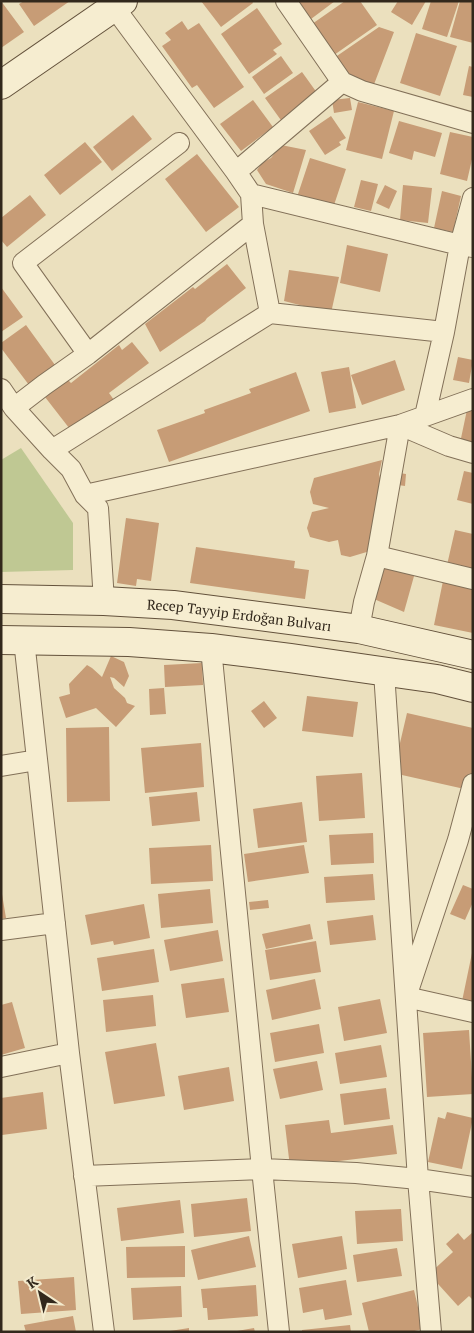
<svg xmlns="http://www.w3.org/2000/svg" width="474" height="1333" font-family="'PT Serif',serif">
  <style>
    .green { fill: #bfc893 }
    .building { fill: #c79c76 }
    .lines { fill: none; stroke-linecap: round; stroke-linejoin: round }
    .street-casing { stroke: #827058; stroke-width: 22 }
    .secondary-casing { stroke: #63513b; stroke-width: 30 }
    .street { stroke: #f6edd0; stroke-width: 20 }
    .secondary { stroke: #f6edd0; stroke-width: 28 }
    .labels { text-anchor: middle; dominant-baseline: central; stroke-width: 4; stroke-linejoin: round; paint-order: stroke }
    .street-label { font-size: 14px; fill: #32281c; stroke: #f3eacd }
  </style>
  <rect width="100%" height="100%" fill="#ebe0be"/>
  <path class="green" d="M 21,448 L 73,523 L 73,570 L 1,572 L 1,460 Z"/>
  <path class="building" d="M 1,1 L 24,32 L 1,48 Z
    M 24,1 L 70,1 L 34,26 L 19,4 Z
    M 201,1 L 252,1 L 253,3 L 221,27 Z
    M 298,1 L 335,1 L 311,19 Z
    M 345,1 L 360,1 L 377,25 L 334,55 L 312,24 Z
    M 398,1 L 426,1 L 412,25 L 391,12 Z
    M 431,1 L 459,1 L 447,37 L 422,29 Z
    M 460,1 L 473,1 L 473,43 L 450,37 Z
    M 257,8 L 282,44 L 273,50 L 277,54 L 249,74 L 221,34 Z
    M 182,21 L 188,30 L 199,23 L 244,87 L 214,108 L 197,85 L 192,88 L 162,46 L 171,40 L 165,33 Z
    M 379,27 L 394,32 L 373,87 L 347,78 L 334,58 Z
    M 416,33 L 457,46 L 440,96 L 400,83 Z
    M 281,56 L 293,73 L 264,94 L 252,77 Z
    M 469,66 L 473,67 L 473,97 L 463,95 Z
    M 302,72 L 320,97 L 283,123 L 265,98 Z
    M 350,98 L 352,110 L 334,113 L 332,100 Z
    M 253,100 L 273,127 L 241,151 L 220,124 Z
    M 358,102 L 394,111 L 382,159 L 346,150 Z
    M 133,115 L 152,139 L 112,171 L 93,147 Z
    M 331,116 L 346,138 L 339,142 L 341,145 L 325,155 L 309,131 Z
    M 399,121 L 442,133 L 435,157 L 414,151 L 412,160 L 389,153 Z
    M 450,132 L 473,137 L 473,155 L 467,181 L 440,174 Z
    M 85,142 L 102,162 L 60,195 L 44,175 Z
    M 281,145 L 306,150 L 293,193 L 266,184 L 257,170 L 262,163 L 271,158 Z
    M 197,154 L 239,207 L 206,232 L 165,179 Z
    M 310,158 L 346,169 L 333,208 L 297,197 Z
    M 361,180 L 378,184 L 371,211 L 354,207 Z
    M 385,185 L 397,191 L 389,209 L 376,203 Z
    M 403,185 L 432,188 L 428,223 L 400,220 Z
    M 442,191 L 461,196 L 453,232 L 434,228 Z
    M 30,195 L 46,215 L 7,247 L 1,240 L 1,218 Z
    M 347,245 L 388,254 L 380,292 L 340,283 Z
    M 227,264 L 246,288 L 207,318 L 205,321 L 160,352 L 145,324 L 193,287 L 195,289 Z
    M 289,270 L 339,277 L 331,313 L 284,301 Z
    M 1,287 L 23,317 L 1,332 Z
    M 26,325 L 55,365 L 29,385 L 1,348 L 1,343 Z
    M 132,342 L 149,363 L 109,393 L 114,400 L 73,433 L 45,397 L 68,380 L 71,383 L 119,345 L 122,350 Z
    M 458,357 L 473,360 L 469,383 L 453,380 Z
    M 395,360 L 405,390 L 362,405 L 351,375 Z
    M 349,367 L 356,408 L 329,413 L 321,372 Z
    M 296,372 L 310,411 L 169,462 L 157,430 L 205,413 L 204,410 L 251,393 L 249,389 Z
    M 468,405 L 473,406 L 473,445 L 460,443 Z
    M 382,460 L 379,474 L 382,487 L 370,551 L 350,557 L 341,555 L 338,540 L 329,542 L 310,537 L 307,528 L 312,512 L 329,508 L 313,504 L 310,492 L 314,478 Z
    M 464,471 L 473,473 L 473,504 L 457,500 Z
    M 399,473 L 406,474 L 405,486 L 398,485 Z
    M 126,518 L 159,523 L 151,581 L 137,579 L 136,586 L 117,583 Z
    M 455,530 L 473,534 L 473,571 L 447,565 Z
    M 196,547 L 295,561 L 294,568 L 309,570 L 305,599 L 190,583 Z
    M 384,561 L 416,569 L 404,612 L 374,599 Z
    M 443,581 L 473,587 L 473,633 L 434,625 Z
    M 111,656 L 124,662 L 129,676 L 124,687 L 114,678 L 110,677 L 114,688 L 125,698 L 127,703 L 135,706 L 116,727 L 96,708 L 66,718 L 59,697 L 70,694 L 69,684 L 87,665 L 92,668 L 102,677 Z
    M 202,663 L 203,685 L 165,687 L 164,665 Z
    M 164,688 L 166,714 L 150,715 L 149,689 Z
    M 307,696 L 358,702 L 353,737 L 302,731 Z
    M 264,701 L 277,718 L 264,728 L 251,711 Z
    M 407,713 L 473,728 L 473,773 L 469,790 L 393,773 Z
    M 109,727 L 110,801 L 67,802 L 66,728 Z
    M 201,743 L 204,787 L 145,793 L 141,748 Z
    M 362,773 L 365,818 L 319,821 L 316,776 Z
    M 197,792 L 200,821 L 152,826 L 149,797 Z
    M 302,802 L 307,842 L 258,848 L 253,809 Z
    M 373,833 L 374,863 L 331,865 L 329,835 Z
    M 211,845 L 213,881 L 151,884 L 149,848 Z
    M 304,845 L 309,873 L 248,882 L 244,854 Z
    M 373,874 L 375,900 L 326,903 L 324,877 Z
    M 463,885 L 473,889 L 473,902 L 465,920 L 450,914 Z
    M 210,889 L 213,923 L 161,928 L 158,894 Z
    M 1,894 L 2,894 L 6,918 L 1,919 Z
    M 268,900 L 269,908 L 250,910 L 249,902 Z
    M 144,904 L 150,938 L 114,945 L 113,941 L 91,945 L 85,915 Z
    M 373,915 L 376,940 L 330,945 L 327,921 Z
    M 310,924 L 313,939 L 266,949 L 262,934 Z
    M 218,930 L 223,961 L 170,971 L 164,940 Z
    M 316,941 L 321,972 L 270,980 L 265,950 Z
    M 154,949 L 159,982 L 102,991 L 97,958 Z
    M 472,953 L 473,953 L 473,1009 L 461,1006 Z
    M 224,978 L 229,1012 L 186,1018 L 181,984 Z
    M 315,979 L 321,1009 L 272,1020 L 266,990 Z
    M 153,995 L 156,1026 L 106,1032 L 103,1000 Z
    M 380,999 L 387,1033 L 344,1041 L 338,1007 Z
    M 12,1002 L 25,1048 L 1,1055 L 1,1005 Z
    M 319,1024 L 324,1053 L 275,1062 L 270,1033 Z
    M 469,1030 L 473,1094 L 427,1097 L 423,1033 Z
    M 156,1043 L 165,1096 L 114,1104 L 105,1052 Z
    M 381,1045 L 387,1077 L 340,1084 L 335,1053 Z
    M 317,1061 L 323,1090 L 280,1099 L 273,1069 Z
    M 229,1067 L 234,1101 L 184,1110 L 178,1076 Z
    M 386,1088 L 390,1119 L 344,1125 L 340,1094 Z
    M 43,1092 L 47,1129 L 2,1135 L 1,1098 Z
    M 447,1112 L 473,1118 L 462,1169 L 428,1162 L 438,1117 L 445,1119 Z
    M 329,1120 L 331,1133 L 393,1125 L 397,1154 L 290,1167 L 285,1125 Z
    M 247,1198 L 251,1231 L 194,1237 L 191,1204 Z
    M 180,1200 L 184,1233 L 121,1241 L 117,1208 Z
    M 401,1209 L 403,1241 L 357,1244 L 355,1211 Z
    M 473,1232 L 473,1300 L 469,1296 L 458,1306 L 429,1274 L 453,1252 L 446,1244 L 458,1233 L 464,1240 Z
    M 249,1236 L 256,1267 L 198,1280 L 191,1250 Z
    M 342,1236 L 347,1269 L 298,1278 L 292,1244 Z
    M 185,1246 L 185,1277 L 127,1278 L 126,1247 Z
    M 397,1248 L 402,1276 L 357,1282 L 353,1255 Z
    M 74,1277 L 76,1310 L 21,1314 L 18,1281 Z
    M 346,1280 L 352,1315 L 325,1320 L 323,1309 L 303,1313 L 299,1288 Z
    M 256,1285 L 258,1316 L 208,1320 L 207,1308 L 203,1308 L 201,1289 Z
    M 181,1286 L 182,1317 L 133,1320 L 131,1288 Z
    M 414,1290 L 423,1329 L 410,1332 L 369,1332 L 362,1303 Z
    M 73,1316 L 76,1332 L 26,1332 L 24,1325 Z
    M 350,1325 L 351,1332 L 302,1332 L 302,1330 Z
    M 189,1328 L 189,1332 L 170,1332 L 170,1331 Z
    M 254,1328 L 255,1332 L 237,1332 L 237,1331 Z"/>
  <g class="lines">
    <defs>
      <path id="street" d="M 286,1 L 342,82 L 362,91 L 473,123
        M 114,7 L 236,172 L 251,194 L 253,224 L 270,313
        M 236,172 L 342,82
        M 251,194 L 460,245 L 473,247
        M 88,354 L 23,263 L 179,143
        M 1,389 L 14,408 L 52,450 L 71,469 L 85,495 L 98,508 L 104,601
        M 14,408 L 44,385 L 88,354 L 253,224
        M 425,416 L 444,332 L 460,245 L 473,198
        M 52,450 L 270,313 L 444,332
        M 85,495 L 400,425 L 473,399
        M 377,556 L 473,579
        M 359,629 L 364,602 L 377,556 L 400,425 L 449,446 L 473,453
        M 24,640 L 69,1053 L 104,1332
        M 211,648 L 262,1169 L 279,1332
        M 384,672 L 418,1179 L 431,1332
        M 1,766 L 37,760
        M 473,784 L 458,840 L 406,997 L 473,1012
        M 1,930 L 55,923
        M 1,1067 L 69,1053
        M 84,1176 L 262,1169 L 356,1173 L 418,1179 L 473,1187"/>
      <g id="secondary">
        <path d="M 1,85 L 123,1"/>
        <path id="s1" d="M 1,599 L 104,601 L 173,605 L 359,629 L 473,655"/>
        <path d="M 1,640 L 129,642 L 211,648 L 290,658 L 437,679 L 473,688"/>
      </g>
    </defs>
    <use href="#street" class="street-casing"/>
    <use href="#secondary" class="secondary-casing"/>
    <use href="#street" class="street"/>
    <use href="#secondary" class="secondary"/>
  </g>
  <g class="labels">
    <g class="street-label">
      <text stroke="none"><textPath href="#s1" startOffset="239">Recep Tayyip Erdoğan Bulvarı</textPath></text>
    </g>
  </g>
  <rect width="474" height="1333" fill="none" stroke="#32281c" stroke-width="5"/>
  <g transform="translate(40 1293) rotate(325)" stroke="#f3eacd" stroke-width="4" paint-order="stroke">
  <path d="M0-4L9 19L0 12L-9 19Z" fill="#32281c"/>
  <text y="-8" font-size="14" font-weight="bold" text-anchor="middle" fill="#32281c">K</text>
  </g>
</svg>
